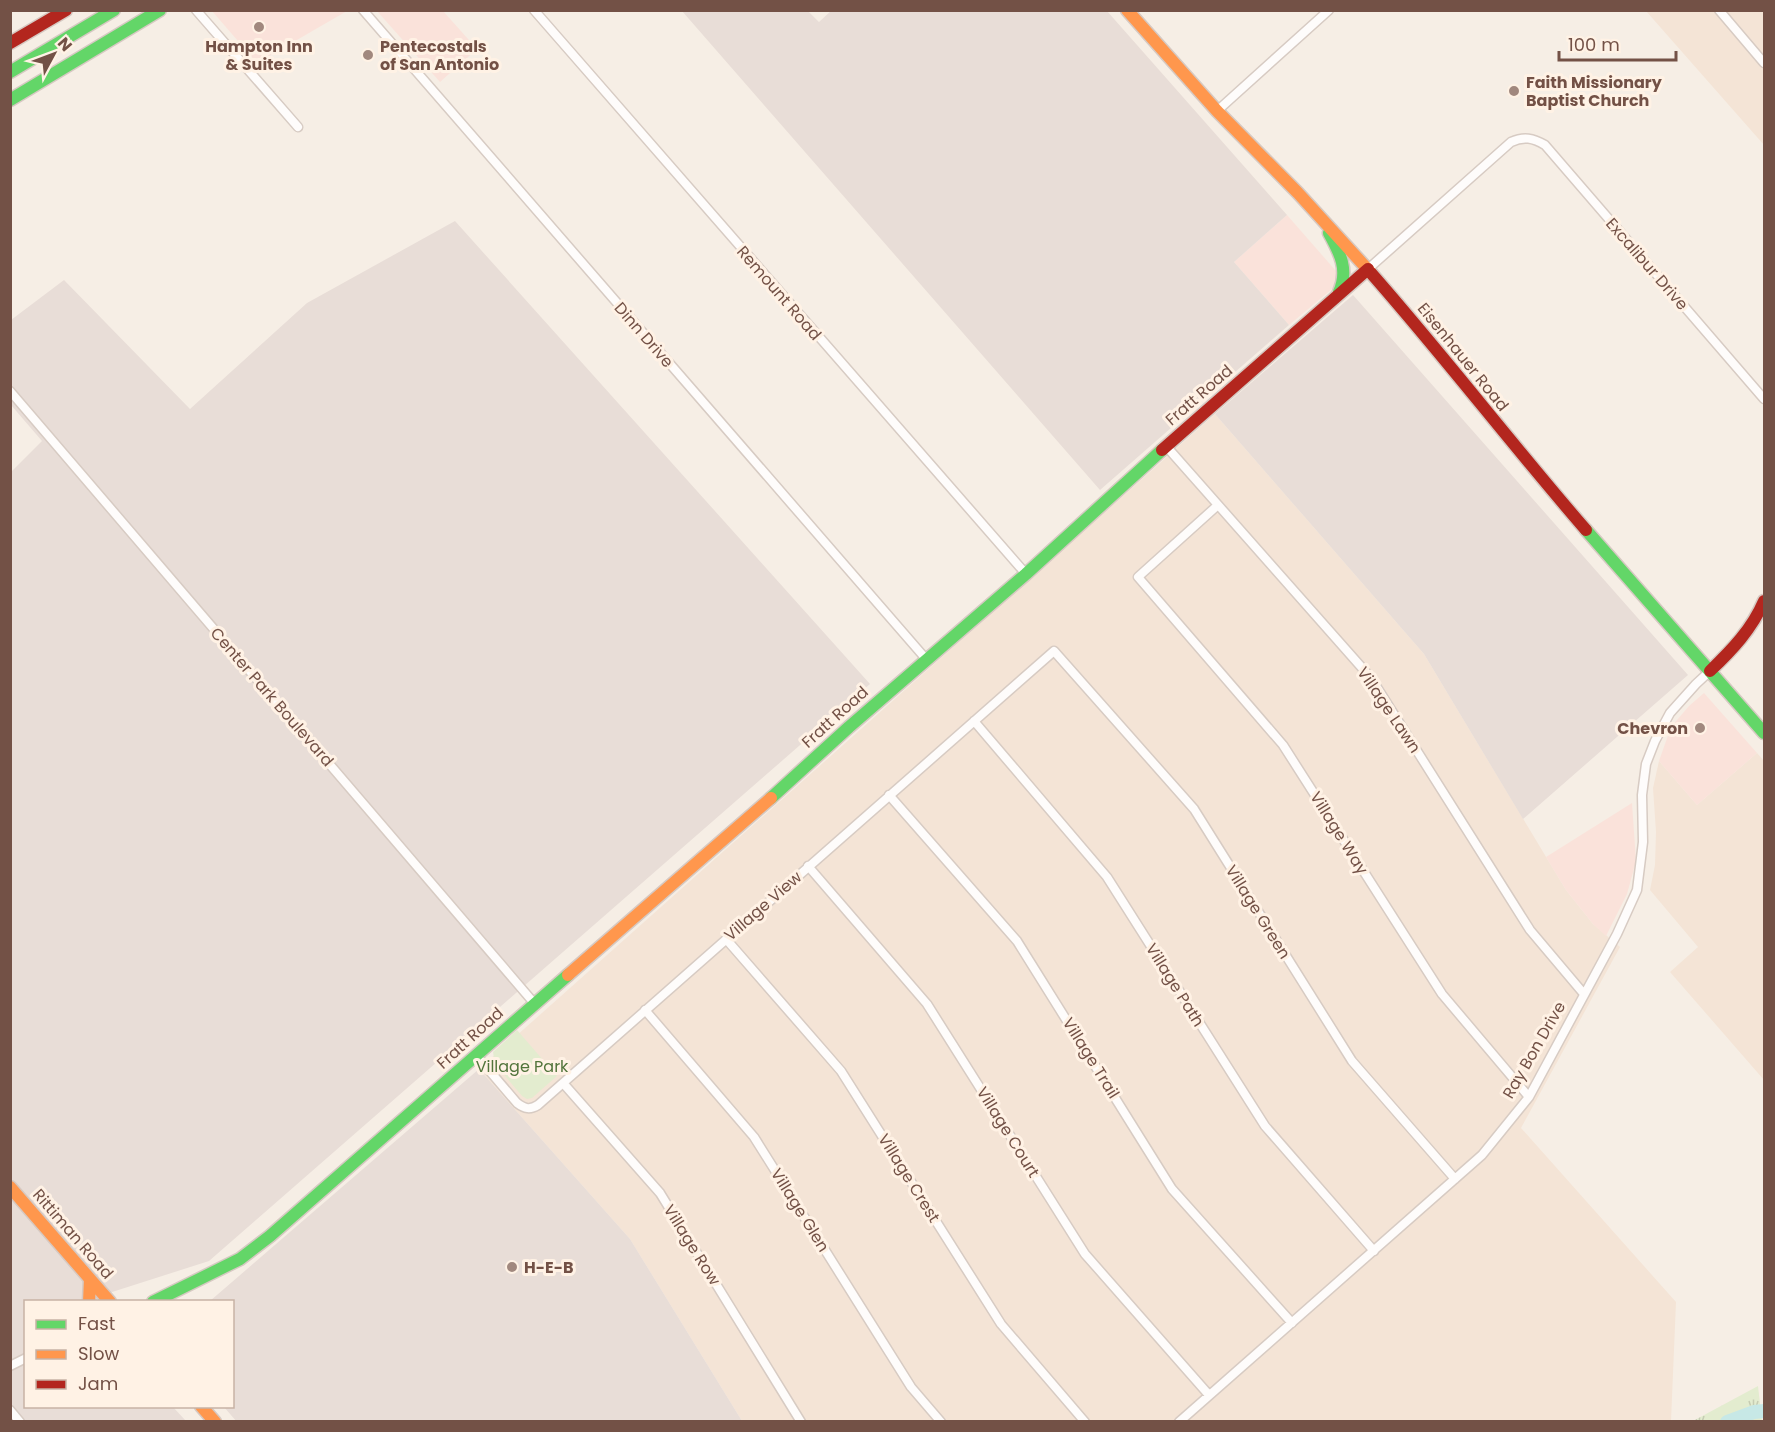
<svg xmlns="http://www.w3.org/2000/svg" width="1775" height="1432" font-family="Poppins,sans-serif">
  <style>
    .residential { fill: #f4e4d6 }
    .commercial { fill: #fae2da }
    .industrial { fill: #e8ddd7 }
    .grass { fill: url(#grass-tufts) }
    .park { fill: #e3eccf }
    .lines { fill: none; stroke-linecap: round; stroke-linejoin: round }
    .river { stroke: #c7e8e6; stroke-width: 14 }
    .street-casing { stroke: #d7cbc3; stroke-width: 11 }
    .fast-casing { stroke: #d6c9c2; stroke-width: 15 }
    .slow-casing { stroke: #d6c9c2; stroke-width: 15 }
    .jam-casing { stroke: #d6c9c2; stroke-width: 15 }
    .street { stroke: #fefcfb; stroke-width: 8 }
    .fast { stroke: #63d668; stroke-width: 12 }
    .slow { stroke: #ff974d; stroke-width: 12 }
    .jam { stroke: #b3261e; stroke-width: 12 }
    .poi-dot { fill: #a1887e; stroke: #fff2e5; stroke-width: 2 }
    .labels { text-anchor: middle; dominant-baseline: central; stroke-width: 6; stroke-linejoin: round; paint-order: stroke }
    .poi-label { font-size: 16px; font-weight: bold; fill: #735146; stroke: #fff2e5; text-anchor: start }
    .street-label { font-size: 16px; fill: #735146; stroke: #fff2e5 }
    .park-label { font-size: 16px; fill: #52743b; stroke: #fff2e5 }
  </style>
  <defs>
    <pattern id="grass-tufts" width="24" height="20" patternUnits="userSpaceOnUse" patternTransform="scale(1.5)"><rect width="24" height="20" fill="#e3eccf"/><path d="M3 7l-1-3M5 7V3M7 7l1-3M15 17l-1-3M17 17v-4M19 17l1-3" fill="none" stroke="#c6ccb3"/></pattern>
  </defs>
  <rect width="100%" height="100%" fill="#f6eee5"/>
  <path class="residential" d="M 1646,11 L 1764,11 L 1764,145 Z
    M 1215,414 L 1424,654 L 1566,890 L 1593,924 L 1620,947 L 1521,1128 L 1676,1302 L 1671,1421 L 742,1421 L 630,1239 L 479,1069 Z
    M 1757,753 L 1764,761 L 1764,1080 L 1670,972 L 1698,947 L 1650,890 L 1655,865 L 1656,832 L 1653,788 L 1659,761 L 1697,805 Z"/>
  <path class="commercial" d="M 212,11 L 347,11 L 257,63 Z
    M 377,11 L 443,11 L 477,49 L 440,82 Z
    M 1287,215 L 1336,271 L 1336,281 L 1332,289 L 1289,325 L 1234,262 Z
    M 1704,693 L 1757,753 L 1697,805 L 1659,761 L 1671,727 L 1689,706 Z
    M 1632,803 L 1636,861 L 1627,894 L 1606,936 L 1593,924 L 1566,890 L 1546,857 Z"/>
  <path class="industrial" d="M 832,10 L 1107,11 L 1287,215 L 1234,262 L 1289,325 L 1100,490 L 682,11 L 808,11 L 819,22 Z
    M 455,221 L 870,684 L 209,1261 L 84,1301 L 26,1302 L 26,1406 L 173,1407 L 186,1421 L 11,1421 L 10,473 L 42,441 L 11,405 L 11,320 L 64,280 L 190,409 L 307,303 Z
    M 1353,295 L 1688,675 L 1523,819 L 1424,654 L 1215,414 Z
    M 479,1069 L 630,1239 L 742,1421 L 237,1422 L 224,1407 L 232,1406 L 232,1302 L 210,1301 Z"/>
  <path class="grass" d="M 1758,1386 L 1762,1421 L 1693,1421 Z"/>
  <path class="park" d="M 517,1030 L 557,1076 L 532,1098 L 527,1099 L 522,1096 L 495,1064 L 493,1052 Z"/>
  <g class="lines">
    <path class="river" d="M 1727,1422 L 1754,1412 L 1764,1411"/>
    <defs>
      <path id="street" d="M 196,10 L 298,127
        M 363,10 L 926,659
        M 534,10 L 1026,574
        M 1719,10 L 1764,63
        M 1217,111 L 1329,10
        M 1368,269 L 1511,142 C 1524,136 1533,138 1545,145 L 1764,399
        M 10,391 L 534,1003
        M 1166,446 L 1371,678 L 1530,930 L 1584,994
        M 1218,505 L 1138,577 L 1283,745 L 1442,994 L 1529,1097
        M 974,721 L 1107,877 L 1265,1126 L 1374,1251
        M 889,795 L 1017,941 L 1172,1189 L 1292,1323
        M 808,866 L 927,1004 L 1085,1254 L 1209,1395
        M 726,939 L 841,1071 L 1001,1324 L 1085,1422
        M 645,1010 L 754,1137 L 911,1387 L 941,1422
        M 476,1055 L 517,1103 C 525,1109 530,1110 538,1105 L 1054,651 L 1194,809 L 1352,1061 L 1455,1179
        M 563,1083 L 660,1193 L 801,1422
        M 10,1366 L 26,1358
        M 10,1410 L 20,1422
        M 1179,1422 L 1482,1155 L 1529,1097 L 1617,934 L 1637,890 L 1643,842 L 1642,795 L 1646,764 L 1655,741 L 1670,713 L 1696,684 L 1710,671"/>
      <path id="fast" d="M 10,72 L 114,10
        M 10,100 L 160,10
        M 1329,233 C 1340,253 1349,270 1339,292
        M 1586,530 L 1764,733
        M 771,798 L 849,727 L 1026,574 L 1162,450
        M 153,1302 L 240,1259 L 270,1236 L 568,975"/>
      <path id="slow" d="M 1127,10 L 1217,111 L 1298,193 L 1371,273
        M 568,975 L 771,798
        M 10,1187 L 110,1302
        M 89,1302 L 90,1279
        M 201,1406 L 215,1422"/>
      <path id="jam" d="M 10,43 L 66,10
        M 1371,273 C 1445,357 1513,446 1586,530
        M 1162,450 L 1368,269
        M 1710,671 C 1732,650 1752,629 1764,601"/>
    </defs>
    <use href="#street" class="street-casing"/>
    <use href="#fast" class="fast-casing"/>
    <use href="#slow" class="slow-casing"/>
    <use href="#jam" class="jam-casing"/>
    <use href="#street" class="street"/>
    <use href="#fast" class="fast"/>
    <use href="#slow" class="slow"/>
    <use href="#jam" class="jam"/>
  </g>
  <g class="poi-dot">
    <circle cx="259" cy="27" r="6"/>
    <circle cx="368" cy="55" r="6"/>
    <circle cx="1514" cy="91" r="6"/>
    <circle cx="1700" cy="728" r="6"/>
    <circle cx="512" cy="1267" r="6"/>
  </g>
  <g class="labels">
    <g class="poi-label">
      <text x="259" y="46" text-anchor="middle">Hampton Inn<tspan x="259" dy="18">&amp; Suites</tspan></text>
      <text x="380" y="46">Pentecostals<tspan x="380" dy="18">of San Antonio</tspan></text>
      <text x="1526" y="82">Faith Missionary<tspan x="1526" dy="18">Baptist Church</tspan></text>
      <text x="1688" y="728" text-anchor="end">Chevron</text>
      <text x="524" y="1267">H-E-B</text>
    </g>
    <g class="street-label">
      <text transform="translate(1647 264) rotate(49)">Excalibur Drive</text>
      <text transform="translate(779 293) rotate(49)">Remount Road</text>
      <text transform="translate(644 335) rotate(49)">Dinn Drive</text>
      <text transform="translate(1463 357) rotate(51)">Eisenhauer Road</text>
      <text transform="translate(1199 395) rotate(-41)">Fratt Road</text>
      <text transform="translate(272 697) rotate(49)">Center Park Boulevard</text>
      <text transform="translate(1389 710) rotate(56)">Village Lawn</text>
      <text transform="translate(835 717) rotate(-42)">Fratt Road</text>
      <text transform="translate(1339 833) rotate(58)">Village Way</text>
      <text transform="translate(763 906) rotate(-41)">Village View</text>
      <text transform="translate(1258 912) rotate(58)">Village Green</text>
      <text transform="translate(1175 985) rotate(58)">Village Path</text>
      <text transform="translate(470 1038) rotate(-42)">Fratt Road</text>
      <text transform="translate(1534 1050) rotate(-60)">Ray Bon Drive</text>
      <text transform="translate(1091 1058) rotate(58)">Village Trail</text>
      <text transform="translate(1008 1132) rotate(58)">Village Court</text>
      <text transform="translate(909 1178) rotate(58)">Village Crest</text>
      <text transform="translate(800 1210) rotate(58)">Village Glen</text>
      <text transform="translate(73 1234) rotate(49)">Rittiman Road</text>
      <text transform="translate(692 1245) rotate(58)">Village Row</text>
    </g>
    <g class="park-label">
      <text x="522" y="1066">Village Park</text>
    </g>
  </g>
  <rect width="1775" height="1432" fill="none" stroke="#735146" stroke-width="24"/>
  <rect x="24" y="1300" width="210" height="108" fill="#fff2e5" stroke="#c7b2a5" stroke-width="1.5"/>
  <rect x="36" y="1320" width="30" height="9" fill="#63d668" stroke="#c7b2a5" stroke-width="1.5"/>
  <text x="78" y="1330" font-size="18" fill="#735146">Fast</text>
  <rect x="36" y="1350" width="30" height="9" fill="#ff974d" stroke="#c7b2a5" stroke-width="1.5"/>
  <text x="78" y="1360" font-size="18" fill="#735146">Slow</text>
  <rect x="36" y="1380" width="30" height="9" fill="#b3261e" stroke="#c7b2a5" stroke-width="1.5"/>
  <text x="78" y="1390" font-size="18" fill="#735146">Jam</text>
  <g transform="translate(54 54) rotate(49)" stroke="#fff2e5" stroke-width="4.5" paint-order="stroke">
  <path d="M0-4.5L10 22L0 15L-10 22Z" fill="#735146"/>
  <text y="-9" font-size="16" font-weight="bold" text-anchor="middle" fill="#735146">N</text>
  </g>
  <path d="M1559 51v9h117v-9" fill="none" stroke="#735146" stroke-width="3"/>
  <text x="1568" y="51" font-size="18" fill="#735146" stroke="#fff2e5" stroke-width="4.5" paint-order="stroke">100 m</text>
</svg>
